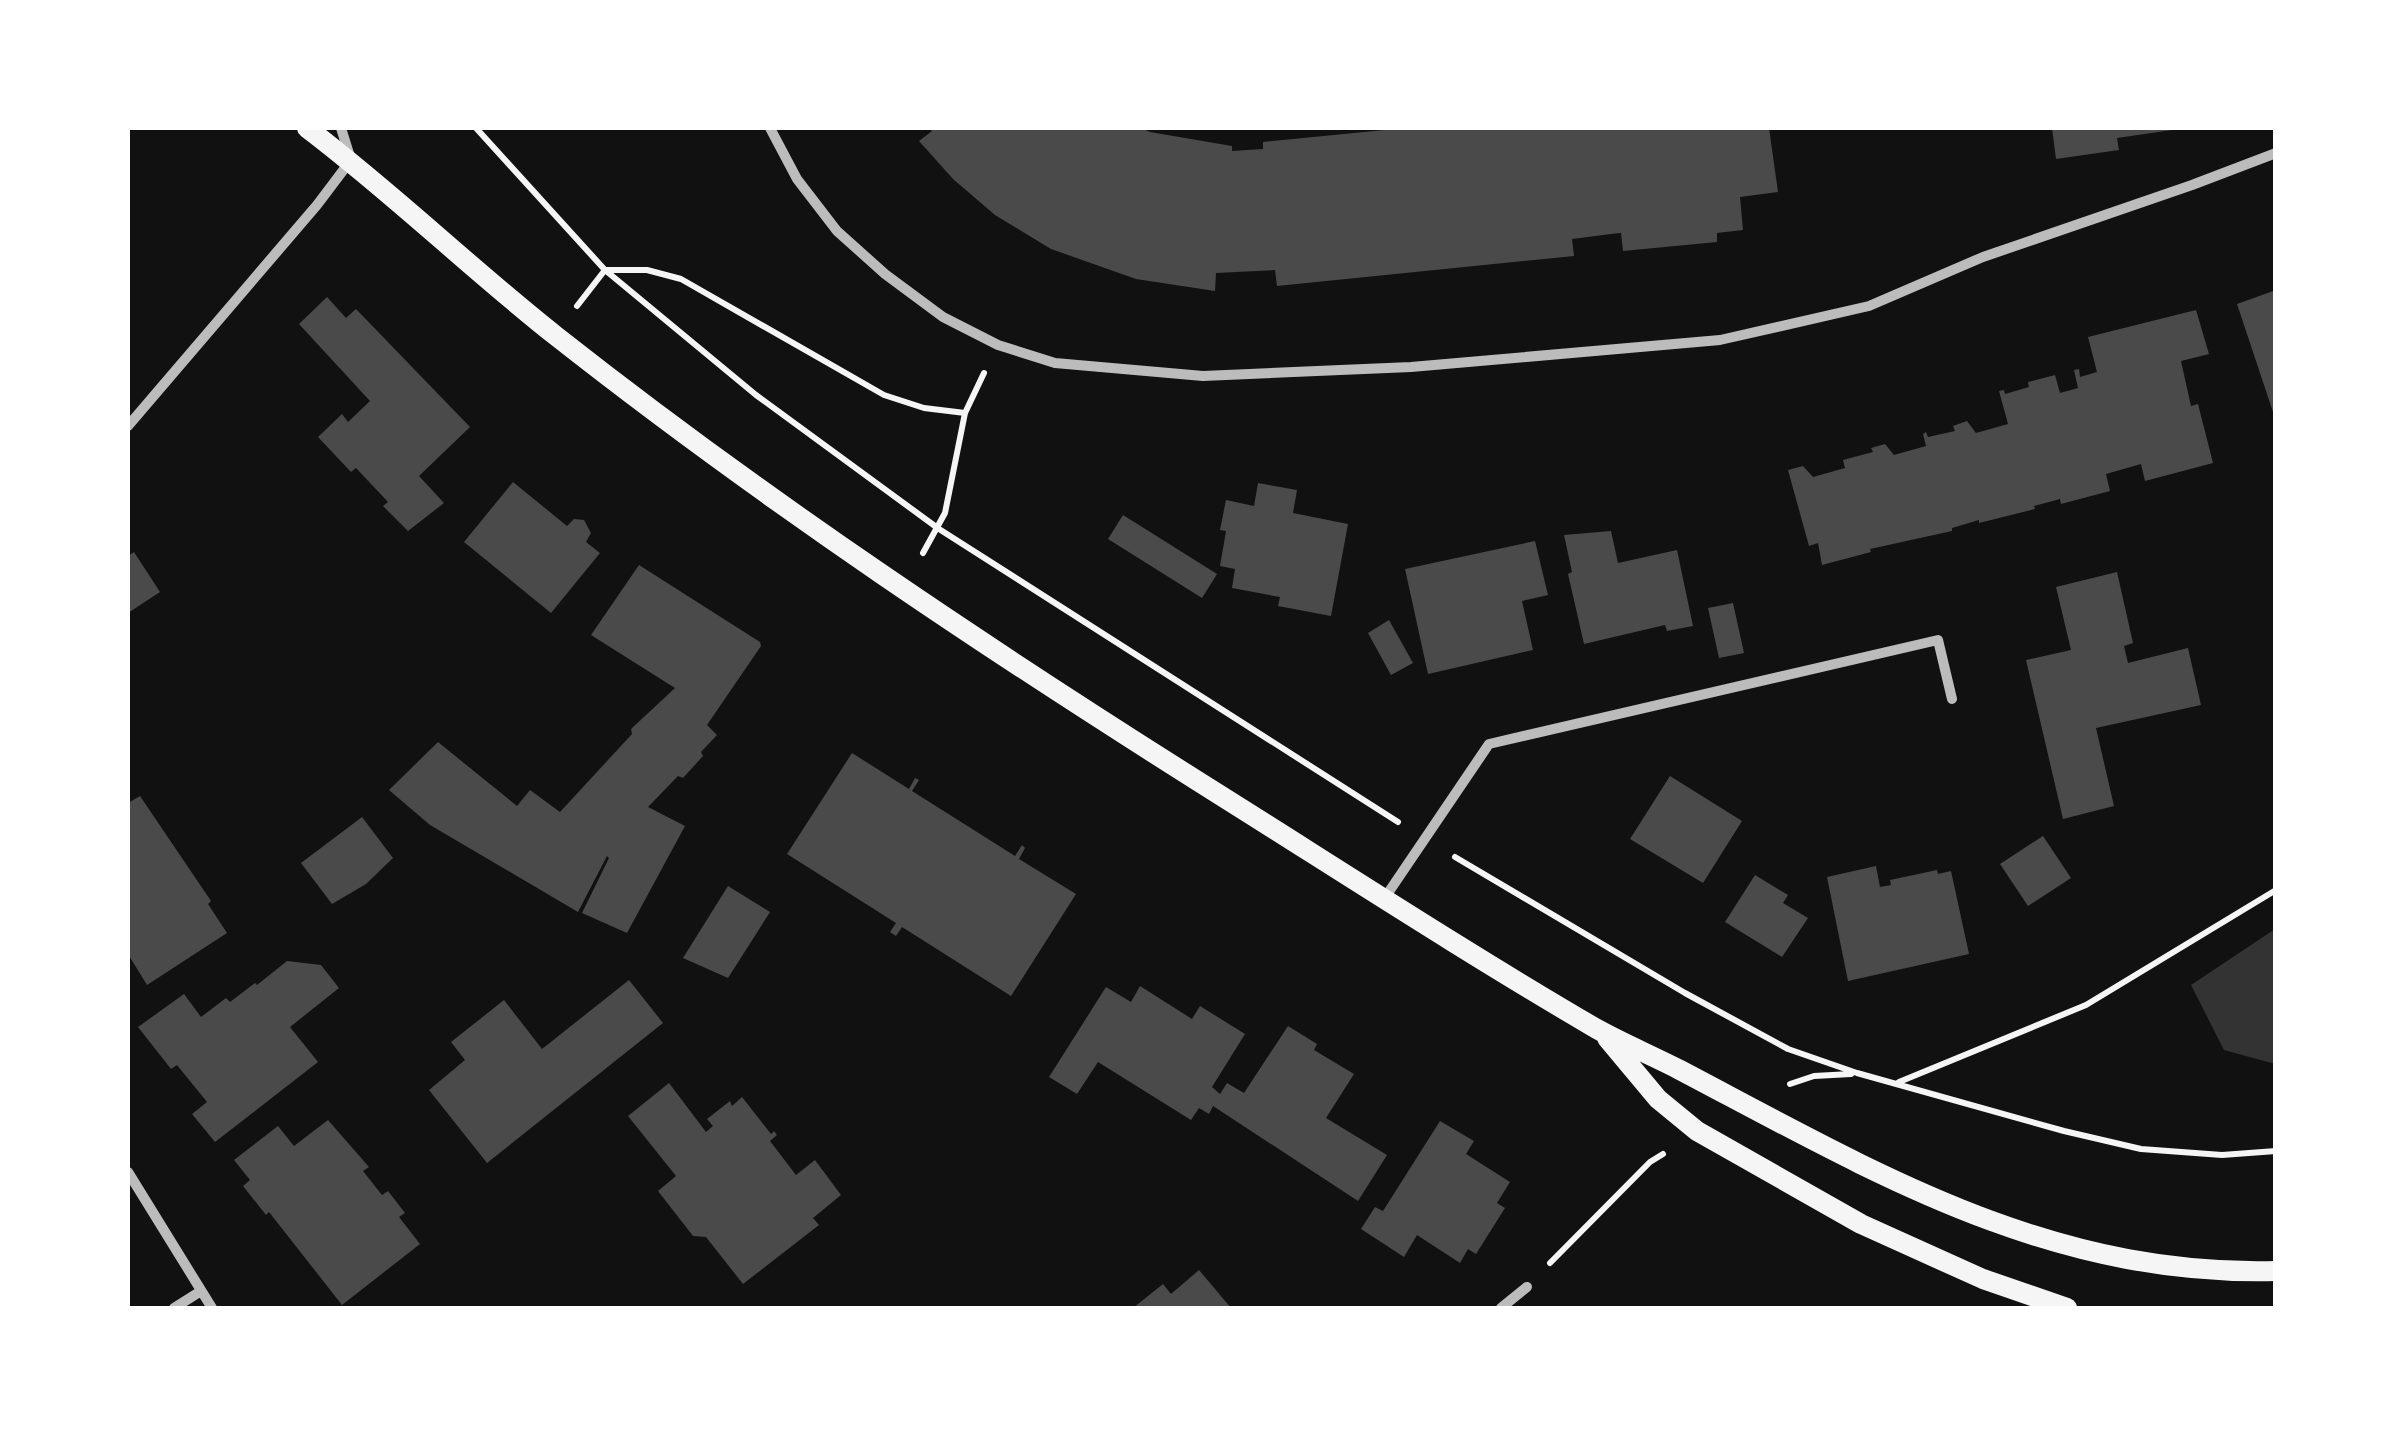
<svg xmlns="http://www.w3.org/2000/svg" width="2403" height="1436" font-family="Raleway,sans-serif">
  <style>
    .water { fill: #333 }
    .building { fill: #4a4a4a }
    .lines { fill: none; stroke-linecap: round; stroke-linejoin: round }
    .path { stroke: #f5f5f5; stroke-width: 6 }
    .minor { stroke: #bcbcbc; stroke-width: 10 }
    .secondary { stroke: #f5f5f5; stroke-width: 20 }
  </style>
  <rect width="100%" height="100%" fill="#111"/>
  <path class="water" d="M 2275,929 L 2275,1064 L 2224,1050 L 2191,985 Z"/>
  <path class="building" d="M 929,128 L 1141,128 L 1150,132 L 1232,146 L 1232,151 L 1263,149 L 1263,142 L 1405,128 L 1769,128 L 1778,192 L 1740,197 L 1743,230 L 1717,233 L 1717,242 L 1623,251 L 1621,233 L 1611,234 L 1572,239 L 1574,256 L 1277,286 L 1275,270 L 1216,273 L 1215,291 L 1136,279 L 1051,249 L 995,215 L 953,179 L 919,141 L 932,131 Z
    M 2052,128 L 2172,128 L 2172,130 L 2117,138 L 2119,150 L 2056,159 Z
    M 2276,290 L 2276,418 L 2275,418 L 2237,304 Z
    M 327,297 L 346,318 L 356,309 L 470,427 L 419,476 L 444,503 L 408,531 L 383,506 L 388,502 L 356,468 L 351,472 L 318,437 L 342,414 L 348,422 L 370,401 L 299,324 Z
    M 2196,310 L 2209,354 L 2181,361 L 2191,406 L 2198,404 L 2213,463 L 2145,481 L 2141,464 L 2106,474 L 2110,491 L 2061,504 L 2060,499 L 2034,506 L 2035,509 L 1979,523 L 1979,520 L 1952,528 L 1952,531 L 1870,549 L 1871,552 L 1822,565 L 1818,543 L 1809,546 L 1788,470 L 1803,466 L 1813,477 L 1845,468 L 1843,460 L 1873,452 L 1871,448 L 1885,444 L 1894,455 L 1926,446 L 1923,434 L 1926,432 L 1928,437 L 1955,431 L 1953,426 L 1967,421 L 1976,433 L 2008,424 L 1999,391 L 2004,390 L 2005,394 L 2029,387 L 2028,382 L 2055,375 L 2060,393 L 2078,388 L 2074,370 L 2079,369 L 2080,377 L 2097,372 L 2088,337 Z
    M 513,482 L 567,526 L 574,519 L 584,520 L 591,533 L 586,542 L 600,553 L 551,613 L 464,542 Z
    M 1258,483 L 1297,490 L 1293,513 L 1348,524 L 1331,616 L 1278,606 L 1280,597 L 1232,588 L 1235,569 L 1220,566 L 1226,531 L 1220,530 L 1226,500 L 1254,506 Z
    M 1123,515 L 1217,574 L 1202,598 L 1108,539 Z
    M 1611,531 L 1618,563 L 1677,550 L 1693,626 L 1667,631 L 1665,625 L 1584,644 L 1568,574 L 1572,572 L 1564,535 Z
    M 1535,541 L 1548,595 L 1522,601 L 1533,650 L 1428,674 L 1405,569 Z
    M 134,552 L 160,592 L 128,613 L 128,556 Z
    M 639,565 L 760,642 L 761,646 L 707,725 L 717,735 L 701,752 L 703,756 L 683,778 L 678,776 L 648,807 L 685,826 L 627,933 L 582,913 L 609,858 L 607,856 L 578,912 L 430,825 L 389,790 L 438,742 L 517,806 L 530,790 L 560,812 L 632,734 L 631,729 L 675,688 L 591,635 Z
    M 2117,572 L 2133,643 L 2124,646 L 2128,663 L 2188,648 L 2201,705 L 2096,728 L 2114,806 L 2063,819 L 2026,660 L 2071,650 L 2056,587 Z
    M 1733,603 L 1744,653 L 1719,658 L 1708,608 Z
    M 1389,620 L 1413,663 L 1391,675 L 1368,633 Z
    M 852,753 L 909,789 L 915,778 L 919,780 L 912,791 L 1015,856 L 1022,845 L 1025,848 L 1019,859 L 1076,894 L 1011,996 L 902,927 L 896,936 L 890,932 L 896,923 L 787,854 Z
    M 1670,776 L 1742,821 L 1703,883 L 1630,839 Z
    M 140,796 L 211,901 L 208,904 L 227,933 L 147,985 L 128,954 L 128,803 Z
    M 362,817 L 393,858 L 366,884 L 332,904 L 301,863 Z
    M 2043,836 L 2071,878 L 2028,906 L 2000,864 Z
    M 1876,866 L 1880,887 L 1891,885 L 1890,880 L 1937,870 L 1938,874 L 1951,871 L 1969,954 L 1848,981 L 1827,877 Z
    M 1755,875 L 1788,895 L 1783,903 L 1808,918 L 1782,957 L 1725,922 Z
    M 728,886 L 770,912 L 728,978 L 683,958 Z
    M 287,961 L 321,965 L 339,988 L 290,1027 L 318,1062 L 215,1142 L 192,1114 L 207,1102 L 177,1065 L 171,1069 L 138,1027 L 184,994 L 201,1017 L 226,998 L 230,1002 L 255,983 L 257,985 Z
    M 629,980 L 663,1023 L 487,1163 L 429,1090 L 465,1060 L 451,1042 L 504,1000 L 542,1049 Z
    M 1140,986 L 1192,1019 L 1200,1006 L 1245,1034 L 1212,1087 L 1220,1094 L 1227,1083 L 1244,1093 L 1288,1026 L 1317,1044 L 1314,1050 L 1354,1074 L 1326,1118 L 1387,1155 L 1358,1201 L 1213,1106 L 1209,1114 L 1199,1108 L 1191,1120 L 1098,1062 L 1077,1094 L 1049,1077 L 1106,987 L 1131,1002 Z
    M 669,1083 L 706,1132 L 713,1126 L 707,1119 L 730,1101 L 732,1106 L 742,1097 L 771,1134 L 774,1131 L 777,1135 L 770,1141 L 796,1175 L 815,1160 L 841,1195 L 813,1218 L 819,1225 L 743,1284 L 706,1237 L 693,1236 L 658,1191 L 676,1176 L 628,1116 Z
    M 328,1120 L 369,1167 L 363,1171 L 382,1195 L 388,1191 L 405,1213 L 399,1217 L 420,1244 L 342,1305 L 269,1212 L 266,1215 L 243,1186 L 250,1180 L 234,1160 L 278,1126 L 294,1146 Z
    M 1440,1121 L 1474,1141 L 1466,1154 L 1510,1182 L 1497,1203 L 1505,1208 L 1476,1254 L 1468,1249 L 1460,1263 L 1417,1235 L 1404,1257 L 1361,1229 L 1375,1207 L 1383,1211 Z
    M 1199,1270 L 1231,1308 L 1133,1308 L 1163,1284 L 1171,1294 Z"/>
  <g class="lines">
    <path class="path" d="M 476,128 L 605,270 L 756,395 L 939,529 L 1398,822
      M 577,306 L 605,270 L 647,270 L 681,279 L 884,395 L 924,408 L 965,413
      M 923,553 L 945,513 L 965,413 L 984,373
      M 1455,857 L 1685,993 L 1788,1049 L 1857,1073 L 2064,1131 L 2141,1149 L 2222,1155 L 2276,1151
      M 1899,1082 L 2086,1005 L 2276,890
      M 1790,1084 L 1814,1076 L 1851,1074
      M 1550,1263 L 1650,1162 L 1663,1154"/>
    <path class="minor" d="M 770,128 L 797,179 L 837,231 L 885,274 L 943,317 L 998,345 L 1055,363 L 1203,376 L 1411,367 L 1720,340 L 1869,306 L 1983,257 L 2192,185 L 2276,153
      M 128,426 L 317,205 L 351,160 L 341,128
      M 1384,899 L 1489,744 L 1938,640 L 1952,699
      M 128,1172 L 212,1308
      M 174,1308 L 201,1291
      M 1501,1308 L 1527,1287"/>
    <path class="secondary" d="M 307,128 C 393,193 471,269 556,336 C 768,503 994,653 1223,797 C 1347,875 1470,955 1597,1029 C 1624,1044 1653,1056 1680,1070 C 1874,1172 2049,1277 2276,1271
      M 1607,1038 L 1658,1099 L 1697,1131 L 1861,1224 L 1983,1279 L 2067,1308"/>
  </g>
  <rect width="2403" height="1436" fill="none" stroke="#ffffff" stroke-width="260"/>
</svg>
